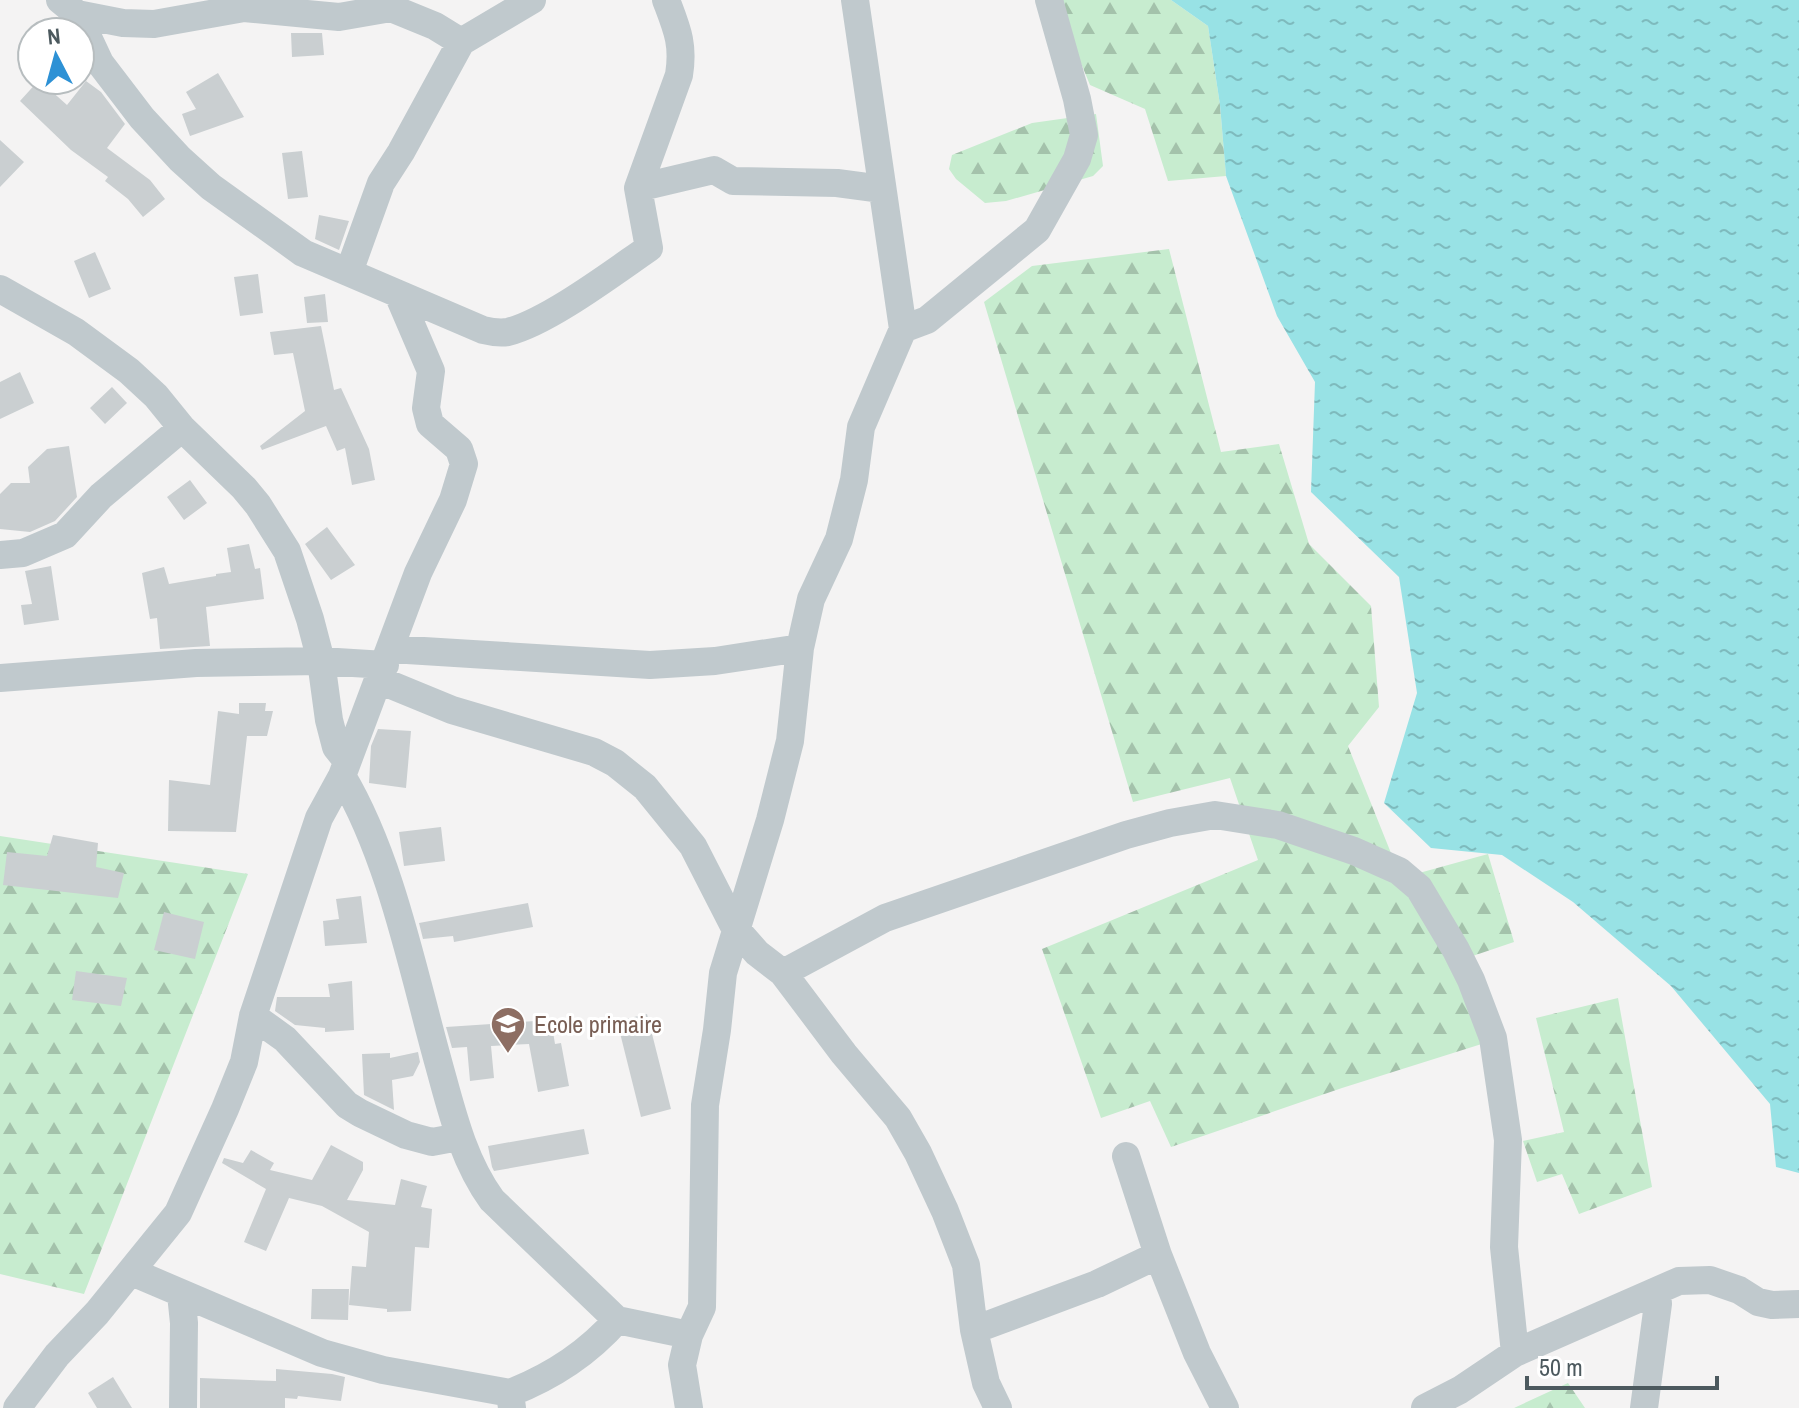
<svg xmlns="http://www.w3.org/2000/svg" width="1799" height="1408" font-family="'Archivo Narrow',sans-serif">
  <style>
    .forest { fill: url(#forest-firs) }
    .water { fill: url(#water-ripples) }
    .building { fill: #cacfd1 }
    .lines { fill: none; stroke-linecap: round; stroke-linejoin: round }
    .street { stroke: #c0c9cd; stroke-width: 28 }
    .labels { text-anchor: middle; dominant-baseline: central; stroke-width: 6; stroke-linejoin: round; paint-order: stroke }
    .education-label { font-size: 24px; fill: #785e54; stroke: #fff; text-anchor: start }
  </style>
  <defs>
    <pattern id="forest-firs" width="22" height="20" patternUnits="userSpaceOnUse" patternTransform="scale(2)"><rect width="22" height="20" fill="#c7eccf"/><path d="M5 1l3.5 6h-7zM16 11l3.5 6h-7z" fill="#a4c2ab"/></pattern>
    <pattern id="water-ripples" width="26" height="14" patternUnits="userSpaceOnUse" patternTransform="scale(2)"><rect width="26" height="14" fill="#98e2e5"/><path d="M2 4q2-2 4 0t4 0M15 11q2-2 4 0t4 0" fill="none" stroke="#7ebabd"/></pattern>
  </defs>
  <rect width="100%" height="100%" fill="#f4f3f3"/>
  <path class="forest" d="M 1055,0 L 1171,0 L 1208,26 L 1220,105 L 1226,176 L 1168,181 L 1145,109 L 1090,85 Z
    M 1096,114 L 1103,166 L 1093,176 L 1006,201 L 985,203 L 956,179 L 949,169 L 952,155 L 1032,123 Z
    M 1169,249 L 1221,452 L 1279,444 L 1309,544 L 1371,606 L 1379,707 L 1348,746 L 1401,878 L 1488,854 L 1514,942 L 1452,963 L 1488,1042 L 1342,1088 L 1171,1147 L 1150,1101 L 1101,1118 L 1042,949 L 1258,860 L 1230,778 L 1133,802 L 984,302 L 1032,266 Z
    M 0,836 L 248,874 L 84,1294 L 0,1274 Z
    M 1618,998 L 1652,1187 L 1579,1214 L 1562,1174 L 1537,1182 L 1523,1141 L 1564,1132 L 1536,1018 Z
    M 1568,1383 L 1585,1408 L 1514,1408 Z"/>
  <path class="water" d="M 1171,0 L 1799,0 L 1799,1173 L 1776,1167 L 1770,1104 L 1671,986 L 1573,902 L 1502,855 L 1431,848 L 1384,803 L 1417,693 L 1399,577 L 1311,492 L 1315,382 L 1277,316 L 1226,176 L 1220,105 L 1208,26 Z"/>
  <path class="building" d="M 291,33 L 322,33 L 324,55 L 292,57 Z
    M 218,73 L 244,117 L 190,136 L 182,114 L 196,109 L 186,92 Z
    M 39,80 L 67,105 L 86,81 L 101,92 L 125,124 L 107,148 L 150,180 L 165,199 L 143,217 L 128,199 L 105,181 L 108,177 L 71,150 L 20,101 Z
    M 0,140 L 24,162 L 0,187 Z
    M 302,151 L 308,197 L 288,199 L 282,153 Z
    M 319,215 L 349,221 L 339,250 L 315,239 Z
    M 95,252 L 111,289 L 89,298 L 74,261 Z
    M 258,274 L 263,313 L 240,316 L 234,277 Z
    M 325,294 L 328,322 L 307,323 L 304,297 Z
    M 321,326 L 334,390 L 341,388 L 347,401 L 369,449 L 375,480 L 352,485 L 345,448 L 337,451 L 326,426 L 262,450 L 260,446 L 305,411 L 293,353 L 274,355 L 270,332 Z
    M 20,372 L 34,403 L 0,419 L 0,382 Z
    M 112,387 L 127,403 L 105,424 L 90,408 Z
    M 69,446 L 77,497 L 55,521 L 30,532 L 0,529 L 0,494 L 11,483 L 30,483 L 28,467 L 47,449 Z
    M 190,480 L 207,503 L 184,520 L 167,497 Z
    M 327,527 L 355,565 L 331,580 L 305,544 Z
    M 249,544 L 255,569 L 260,568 L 264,599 L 206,607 L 210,646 L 160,649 L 157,618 L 150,619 L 142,573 L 164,567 L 169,584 L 216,576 L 216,574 L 231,572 L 227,548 Z
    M 51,566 L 59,620 L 24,625 L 21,605 L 32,604 L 25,571 Z
    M 239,703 L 266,703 L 265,711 L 273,711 L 267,736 L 247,736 L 236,832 L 168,831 L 169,780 L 210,785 L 218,711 L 239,714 Z
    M 378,729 L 411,731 L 406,788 L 369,783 L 371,746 Z
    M 441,827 L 445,861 L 404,866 L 399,832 Z
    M 53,835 L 98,843 L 96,867 L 124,873 L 118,898 L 3,885 L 7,852 L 47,856 Z
    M 361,896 L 367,943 L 325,946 L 323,921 L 339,919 L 336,899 Z
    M 528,903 L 533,927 L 454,942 L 453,936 L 423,939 L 419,923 Z
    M 164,912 L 204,922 L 195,959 L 154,950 Z
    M 76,971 L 127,978 L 121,1006 L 72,1000 Z
    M 352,981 L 354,1030 L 325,1032 L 325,1028 L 295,1025 L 275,1011 L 277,997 L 330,997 L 328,984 Z
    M 647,1014 L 671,1109 L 641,1117 L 617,1021 Z
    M 551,1020 L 555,1044 L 561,1043 L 569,1086 L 538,1092 L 529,1044 L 491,1046 L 494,1078 L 470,1081 L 467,1047 L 452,1048 L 446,1027 Z
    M 418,1052 L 420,1062 L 413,1076 L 392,1080 L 394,1110 L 364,1095 L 362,1054 L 390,1053 L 390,1058 Z
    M 584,1129 L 589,1154 L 494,1171 L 492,1167 L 488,1146 Z
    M 331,1145 L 363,1162 L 363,1170 L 347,1200 L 395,1205 L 401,1179 L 427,1186 L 421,1207 L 432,1209 L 429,1248 L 415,1247 L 411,1311 L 387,1312 L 387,1309 L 349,1305 L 352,1266 L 366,1267 L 369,1232 L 322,1206 L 289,1198 L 266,1251 L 244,1242 L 266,1189 L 222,1163 L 224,1158 L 243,1163 L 251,1150 L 274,1163 L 270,1170 L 312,1180 Z
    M 312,1289 L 349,1289 L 348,1320 L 311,1319 Z
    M 276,1369 L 332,1374 L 345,1377 L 341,1401 L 298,1396 L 297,1399 L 285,1398 L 285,1408 L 200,1408 L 200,1378 L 276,1381 Z
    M 113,1377 L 132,1408 L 97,1408 L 88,1393 Z"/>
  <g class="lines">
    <path class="street" d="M 60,0 L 77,14 L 123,23 L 154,24 L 244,8 L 339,17 L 391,8 L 435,26 L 461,42
      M 77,14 L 100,63 L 142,118 L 180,159 L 211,187 L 303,253 L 483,330 C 491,332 500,333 508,332 C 548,322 614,272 649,248 L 638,188 L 679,75 C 684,44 677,29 666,0
      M 638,188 L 714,170 L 733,181 L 837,183 L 882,189
      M 349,272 L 381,183 L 401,152 L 461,42 L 532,0
      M 0,289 L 76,332 L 129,371 L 156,396 L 182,428 L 244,488 L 258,505 L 287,551 L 310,619 L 321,661 L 329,720 L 336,747 L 347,761
      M 903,329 L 927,320 L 1037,230 L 1077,159 L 1084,135 L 1077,99 L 1049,0
      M 0,555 L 23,553 L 65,535 L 101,496 L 182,428
      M 391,649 L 650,665 L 715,661 L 800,648
      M 0,678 L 196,663 L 321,661 L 385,665
      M 379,680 L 452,710 L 594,752 L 615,763 L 645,787 L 693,846 L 735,928 L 757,953 L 783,973 L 844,1054 L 898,1118 L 918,1153 L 945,1211 L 966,1265 L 974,1330 L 1097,1284 L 1158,1255 L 1197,1353 L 1225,1408
      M 342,776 C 391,858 413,972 439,1065 C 452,1112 463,1160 492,1200 L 617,1320 L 689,1335
      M 783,973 L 885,918 L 1126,835 L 1170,823 L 1215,815 L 1278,825 L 1354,851 L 1399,871 L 1419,888 L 1456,950 L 1471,980 L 1493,1038 L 1508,1140 L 1504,1247 L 1515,1353
      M 253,1016 L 285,1039 L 347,1105 L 360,1113 L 406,1135 L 432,1142 L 459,1137
      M 1126,1156 L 1158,1255
      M 132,1272 L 322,1353 L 383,1370 L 510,1393
      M 181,1294 L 184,1323 L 183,1408
      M 974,1330 L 986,1383 L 998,1408
      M 17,1408 L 57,1355 L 97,1313 L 178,1213 L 225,1109 L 244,1062 L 253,1016 L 319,818 L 342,776 L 418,573 L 453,500 L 464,464 L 459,449 L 430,424 L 426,408 L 431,371 L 398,294
      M 512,1408 L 510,1393 C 551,1377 588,1353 617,1320
      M 689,1408 L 682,1365 L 689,1335 L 702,1307 L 705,1105 L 717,1030 L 723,973 L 770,820 L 790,741 L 800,648 L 811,599 L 839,539 L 854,480 L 861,427 L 903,329 L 855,0
      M 1425,1408 L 1460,1390 L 1515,1353 L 1679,1281 L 1710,1280 L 1739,1290 L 1758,1302 L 1772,1305 L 1799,1304
      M 1644,1408 L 1658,1304 L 1657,1292"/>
  </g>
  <defs>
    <symbol id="school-pin" viewBox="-11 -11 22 30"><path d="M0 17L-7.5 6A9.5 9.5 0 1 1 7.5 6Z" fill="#8d6e63" stroke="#fff"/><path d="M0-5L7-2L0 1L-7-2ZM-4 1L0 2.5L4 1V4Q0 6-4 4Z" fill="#fff"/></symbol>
  </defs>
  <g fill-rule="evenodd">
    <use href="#school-pin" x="488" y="1004" width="40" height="54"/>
  </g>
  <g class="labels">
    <g class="education-label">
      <text x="534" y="1024">Ecole primaire</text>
    </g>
  </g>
  <g transform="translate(56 56) rotate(354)"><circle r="38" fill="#ffffff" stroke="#b7bdbf" stroke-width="2"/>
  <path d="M0-6L14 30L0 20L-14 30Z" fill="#2d91d5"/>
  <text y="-12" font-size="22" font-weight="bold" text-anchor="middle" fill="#4c595e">N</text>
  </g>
  <path d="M1527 1376v12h190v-12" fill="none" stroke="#4c595e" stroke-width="4"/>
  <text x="1539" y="1376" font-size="24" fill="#4c595e" stroke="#ffffff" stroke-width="6" paint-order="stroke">50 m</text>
</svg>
